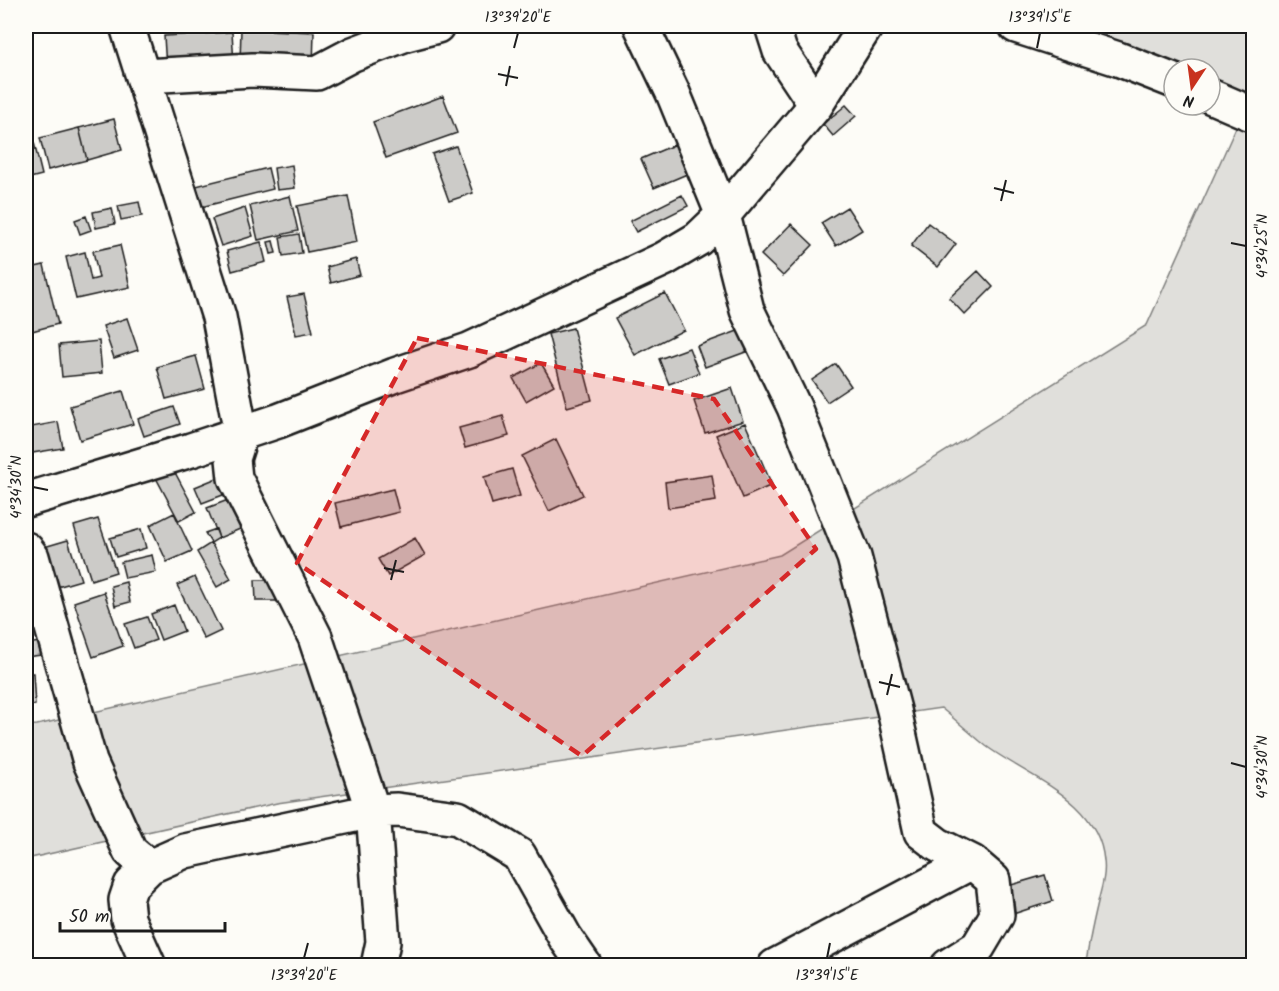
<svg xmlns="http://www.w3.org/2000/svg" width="1279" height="991" font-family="Kalam,sans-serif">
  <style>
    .green { fill: #e0dfdb; stroke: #7e7e7c; stroke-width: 1.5 }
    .building { fill: #cccbc8; stroke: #1c1c1c; stroke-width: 1.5 }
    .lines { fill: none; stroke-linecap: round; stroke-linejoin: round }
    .minor-casing { stroke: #1c1c1c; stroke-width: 38 }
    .minor { stroke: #fdfcf7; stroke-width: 33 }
    .marked { fill: #d62828; fill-opacity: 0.2; stroke: #d62828; stroke-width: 4.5; stroke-dasharray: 12 8; stroke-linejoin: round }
    .ticks { fill: none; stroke: #1c1c1c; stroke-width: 2 }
    .neatline { fill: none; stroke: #1c1c1c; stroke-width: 2 }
    .ticks-label { font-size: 15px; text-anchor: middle; fill: #1c1c1c }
  </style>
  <rect width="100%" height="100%" fill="#fdfcf7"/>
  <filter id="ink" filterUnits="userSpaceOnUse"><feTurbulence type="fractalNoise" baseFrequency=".0167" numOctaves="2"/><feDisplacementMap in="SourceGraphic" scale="12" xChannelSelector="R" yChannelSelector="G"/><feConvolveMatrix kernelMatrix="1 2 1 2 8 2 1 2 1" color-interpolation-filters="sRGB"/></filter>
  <g filter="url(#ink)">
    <path class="green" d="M 989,26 L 1253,26 L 1253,965 L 1086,965 C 1088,944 1093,923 1098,902 C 1101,889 1106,875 1104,861 C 1099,799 1029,778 986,746 C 971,734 956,720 941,708 L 277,803 L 26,859 L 26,726 L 37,725 L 780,555 L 1147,325 L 1237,125 L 1189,105 L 1210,105 L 1210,69 L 1174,69 L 1174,99 Z"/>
    <path class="building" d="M 241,29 L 314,32 L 313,66 L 240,63 Z
      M 232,32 L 234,64 L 166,68 L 164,36 Z
      M 443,96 L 457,133 L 386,158 L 373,122 Z
      M 846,105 L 856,116 L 833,136 L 823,124 Z
      M 26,110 L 42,175 L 26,179 Z
      M 114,119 L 122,150 L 87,160 L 79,128 Z
      M 79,128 L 87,160 L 48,170 L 40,138 Z
      M 681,142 L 694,171 L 654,188 L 641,159 Z
      M 456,146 L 473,193 L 449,201 L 432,154 Z
      M 292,165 L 295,188 L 277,190 L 274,168 Z
      M 268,168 L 273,189 L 201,207 L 196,186 Z
      M 682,195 L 688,206 L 636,232 L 630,221 Z
      M 290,196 L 298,231 L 258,240 L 250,206 Z
      M 348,196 L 357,242 L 307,252 L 297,206 Z
      M 139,202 L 142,216 L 121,220 L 118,206 Z
      M 847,207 L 862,230 L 836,246 L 821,223 Z
      M 112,208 L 115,224 L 96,228 L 93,212 Z
      M 245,208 L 253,236 L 221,246 L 212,219 Z
      M 86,216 L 91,230 L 80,234 L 75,220 Z
      M 928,223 L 956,244 L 938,267 L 911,246 Z
      M 791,224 L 813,245 L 783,276 L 761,255 Z
      M 299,234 L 302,253 L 283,256 L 280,237 Z
      M 273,241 L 276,253 L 271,254 L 268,242 Z
      M 261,242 L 266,262 L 232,271 L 227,251 Z
      M 120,245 L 130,287 L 76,299 L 66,257 L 85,252 L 91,280 L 99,278 L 93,251 Z
      M 356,259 L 360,275 L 331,283 L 327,267 Z
      M 44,265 L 58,324 L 32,331 L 26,307 L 26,269 Z
      M 978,271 L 993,287 L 965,315 L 949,298 Z
      M 665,293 L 684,330 L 635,355 L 615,318 Z
      M 304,294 L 313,332 L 296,335 L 287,297 Z
      M 127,318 L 138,350 L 114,358 L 103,326 Z
      M 754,325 L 762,346 L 705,367 L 697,346 Z
      M 573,328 L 592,400 L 567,407 L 548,334 Z
      M 99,341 L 102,373 L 62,377 L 59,345 Z
      M 26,347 L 28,376 L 26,377 Z
      M 689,348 L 699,373 L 669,384 L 659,359 Z
      M 196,356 L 205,389 L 166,399 L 157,367 Z
      M 541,363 L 554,385 L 526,401 L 513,378 Z
      M 836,364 L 851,386 L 827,402 L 812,380 Z
      M 732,388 L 743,421 L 705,433 L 694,401 Z
      M 123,391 L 133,424 L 80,440 L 70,406 Z
      M 174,407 L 180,424 L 144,436 L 138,419 Z
      M 503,416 L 509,436 L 465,448 L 459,428 Z
      M 58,422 L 63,448 L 26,454 L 26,428 Z
      M 745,423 L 772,485 L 743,498 L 716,435 Z
      M 556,439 L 583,495 L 549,511 L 522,456 Z
      M 171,465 L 196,512 L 179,521 L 154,474 Z
      M 512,469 L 520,496 L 492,504 L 484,477 Z
      M 229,473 L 236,490 L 202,503 L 195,487 Z
      M 712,475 L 716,501 L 668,508 L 665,482 Z
      M 393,489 L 399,512 L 341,527 L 335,503 Z
      M 236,497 L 247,526 L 219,538 L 207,508 Z
      M 174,513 L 192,551 L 167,562 L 150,525 Z
      M 98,519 L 116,572 L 91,580 L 74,526 Z
      M 141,529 L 146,548 L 116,557 L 110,538 Z
      M 216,529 L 219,538 L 211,543 L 205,533 Z
      M 415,538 L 425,555 L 388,576 L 378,559 Z
      M 68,540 L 81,580 L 57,587 L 44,547 Z
      M 211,543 L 231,579 L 217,587 L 197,552 Z
      M 152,555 L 156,572 L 125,578 L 121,562 Z
      M 195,577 L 221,631 L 204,639 L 177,585 Z
      M 26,578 L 32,612 L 26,613 Z
      M 255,580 L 280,580 L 280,601 L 256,601 Z
      M 126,582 L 130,602 L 115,606 L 111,586 Z
      M 104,592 L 123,646 L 93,657 L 74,602 Z
      M 174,605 L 184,631 L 161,640 L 151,614 Z
      M 147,617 L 156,640 L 134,648 L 125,624 Z
      M 40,642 L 41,655 L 26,657 L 26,644 Z
      M 26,673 L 33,673 L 35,705 L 26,706 Z
      M 1045,875 L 1053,901 L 1010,915 L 1001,888 Z"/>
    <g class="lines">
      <defs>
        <path id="minor" d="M 127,26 L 219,317 L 241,434 L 233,459 L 235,478 L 315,637 L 373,811 L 383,942 L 378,966
          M 641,26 L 673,93 L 723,215 L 747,310 L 794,407 L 854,557 L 894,710 L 921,832 L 938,845 L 972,862 L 993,880 L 997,915 L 978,947 L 948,966
          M 772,26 L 780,51 L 816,105
          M 1016,26 L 1118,59 L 1174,81
          M 144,76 L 253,70 L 317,73 L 353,54 L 406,34 L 437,26
          M 1210,96 L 1254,115
          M 26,500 L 191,450 L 278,421 L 395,375 L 469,350 L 664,259 L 698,239 L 723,215 L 816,105 L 866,26
          M 26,549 L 32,557 L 90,762 L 130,851 L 149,867
          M 149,966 L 128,919 L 126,900 L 131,885 L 149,867 L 185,851 L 373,811 L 397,810 L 458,818 L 519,855 L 565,937 L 585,966
          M 775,966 L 972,862"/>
      </defs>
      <use href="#minor" class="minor-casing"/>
      <use href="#minor" class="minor"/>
    </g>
  </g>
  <path class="marked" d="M 417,338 L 714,399 L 816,549 L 582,756 L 297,563 Z"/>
  <path class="ticks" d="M 514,48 L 518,33M 1037,48 L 1040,33M 498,74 L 518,78M 506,86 L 510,66M 994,188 L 1014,193M 1001,201 L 1006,180M 1231,243 L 1246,246M 33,487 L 48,490M 384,568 L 404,572M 391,580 L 396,560M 879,682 L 900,687M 887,695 L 892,674M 1231,763 L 1246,767M 304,958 L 308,943M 827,958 L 830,943"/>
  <rect width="1279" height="991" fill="none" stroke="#fdfcf7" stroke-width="66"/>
  <g transform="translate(1192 87) rotate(193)"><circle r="28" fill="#fdfcf7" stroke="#a3a29f" stroke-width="1.5"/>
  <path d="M0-4.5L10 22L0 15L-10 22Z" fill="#c8321e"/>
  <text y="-9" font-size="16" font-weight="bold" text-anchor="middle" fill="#1c1c1c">N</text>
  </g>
  <path d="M60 922v9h165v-9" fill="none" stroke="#1c1c1c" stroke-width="3"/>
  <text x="69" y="922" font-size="18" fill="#1c1c1c" stroke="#fdfcf7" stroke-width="4.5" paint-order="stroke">50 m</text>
  <rect x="33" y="33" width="1213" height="925" class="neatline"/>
  <g class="ticks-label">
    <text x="518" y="22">13°39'20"E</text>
    <text x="1040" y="22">13°39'15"E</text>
    <text transform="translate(1262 246) rotate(-90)" y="5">4°34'25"N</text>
    <text transform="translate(16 487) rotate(-90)" y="5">4°34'30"N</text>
    <text transform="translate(1262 767) rotate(-90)" y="5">4°34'30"N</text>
    <text x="304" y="980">13°39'20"E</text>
    <text x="827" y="980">13°39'15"E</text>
  </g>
</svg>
